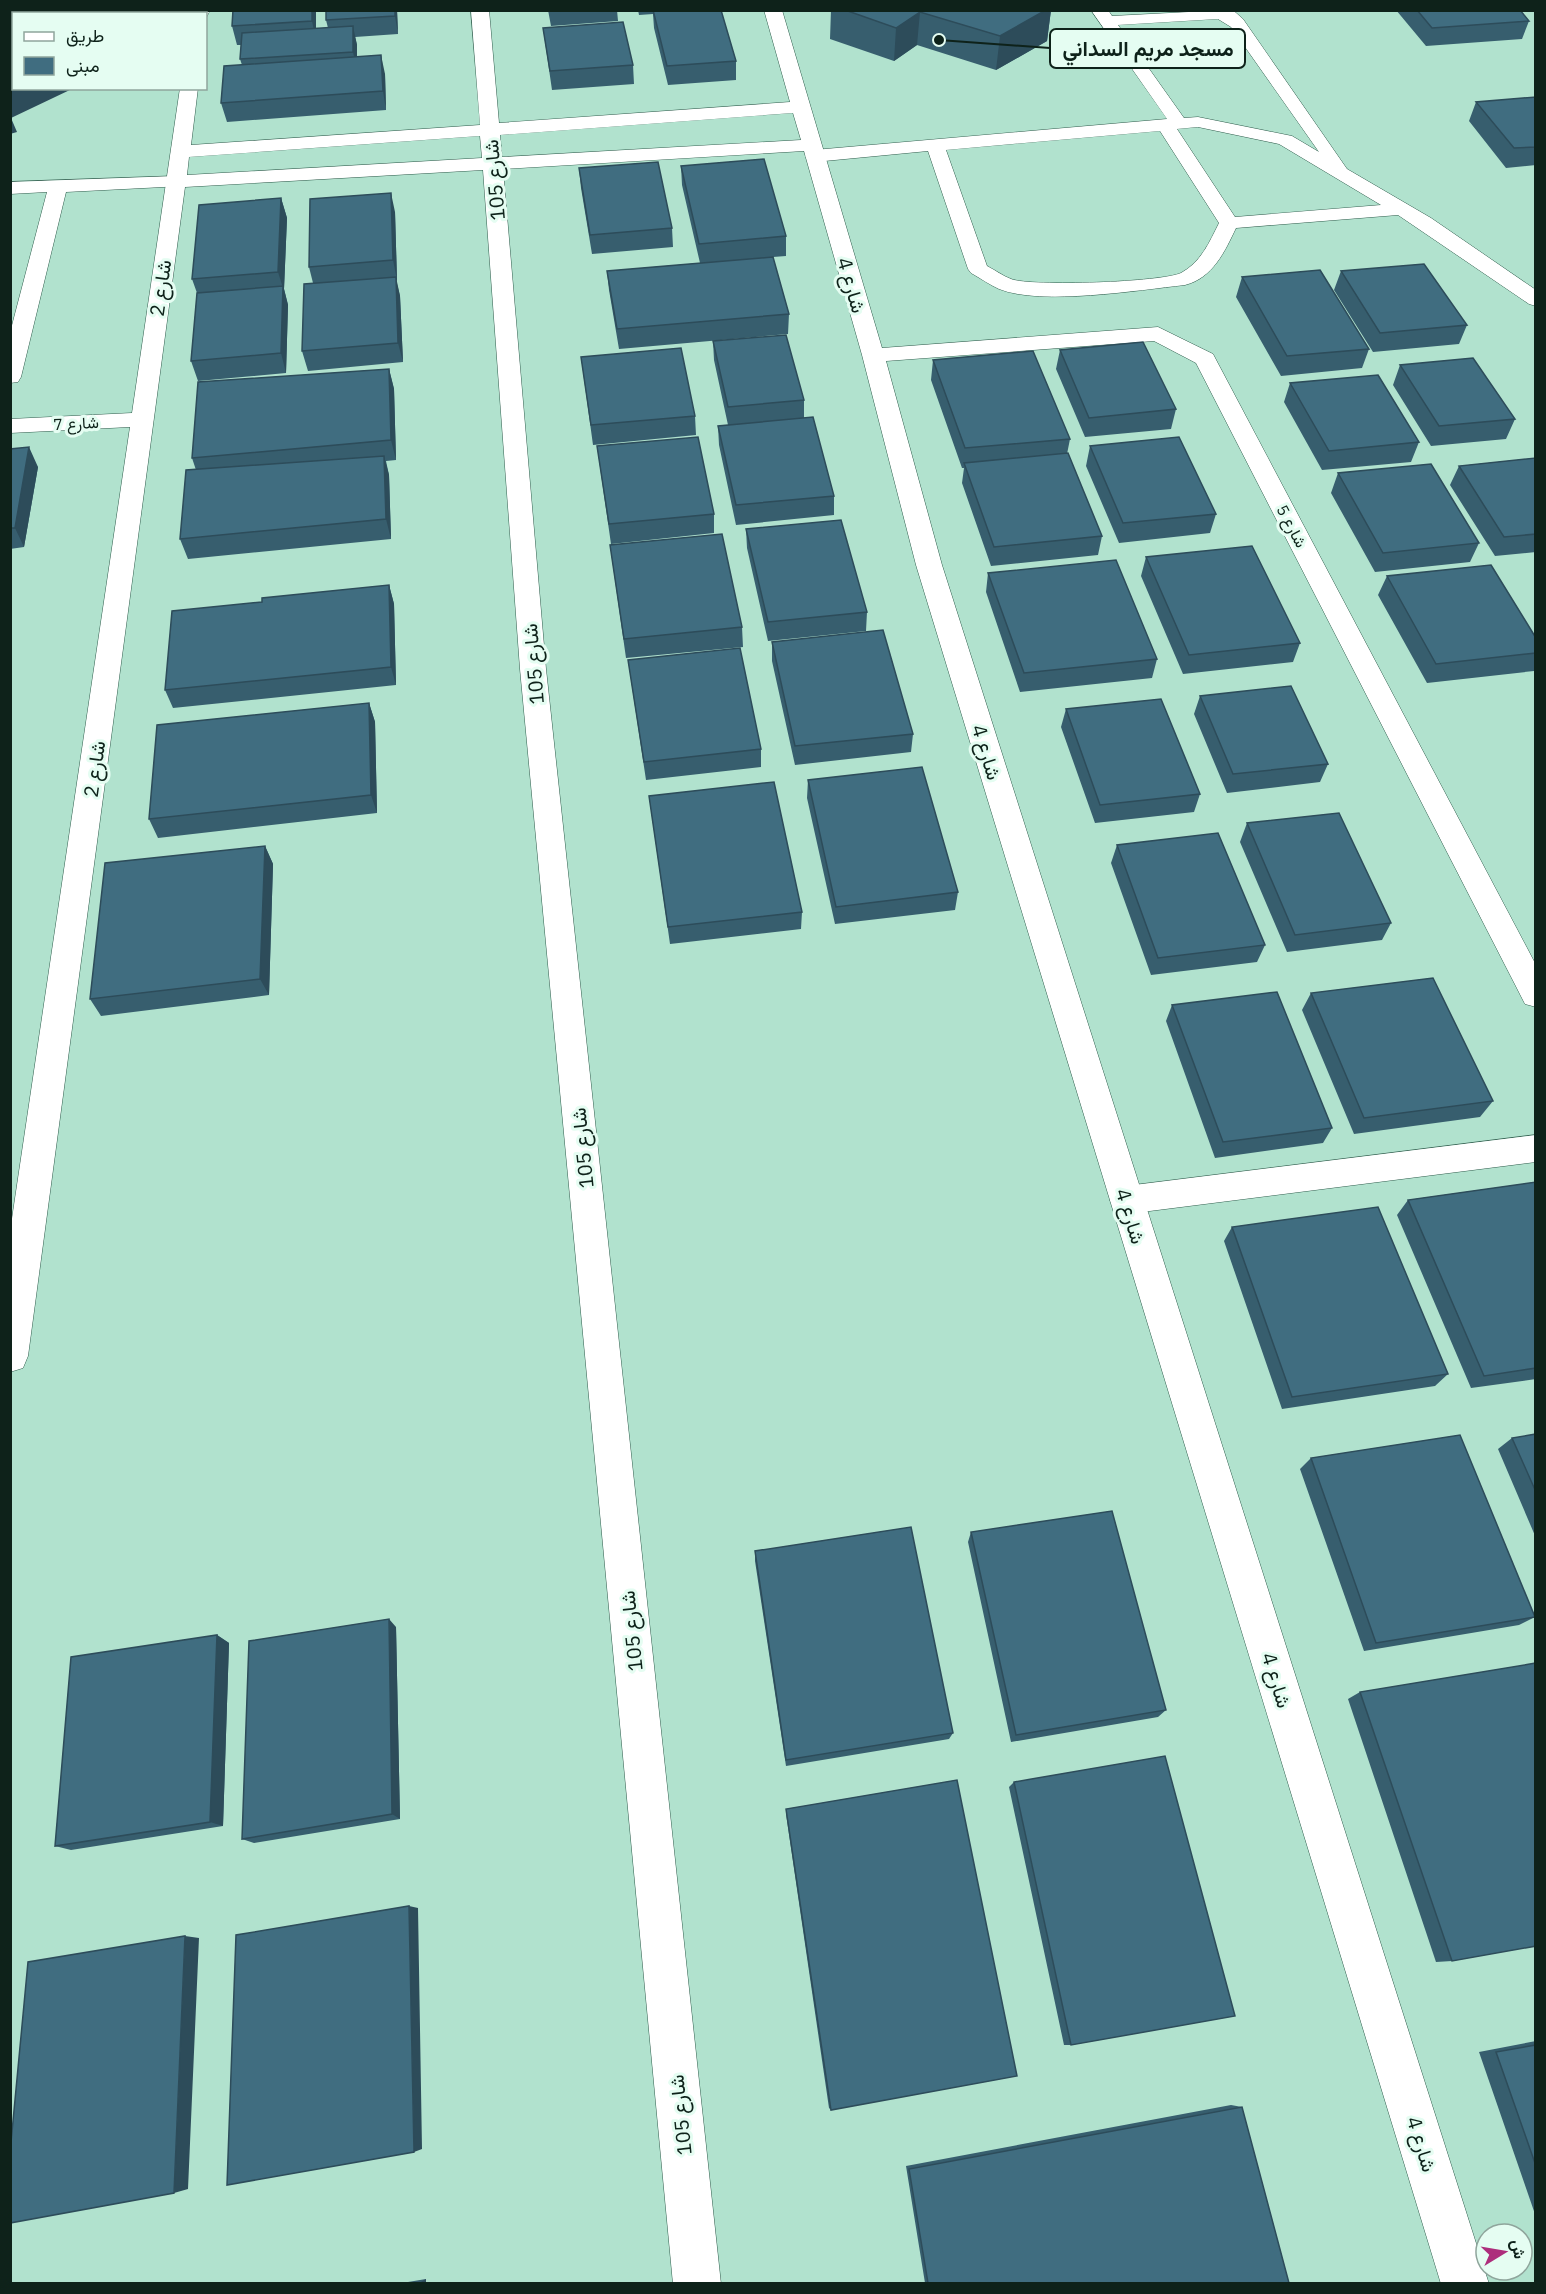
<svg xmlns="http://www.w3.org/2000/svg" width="1546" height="2294" font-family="'IBM Plex Sans',Vazirmatn,sans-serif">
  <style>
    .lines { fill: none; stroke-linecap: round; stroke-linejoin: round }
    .service-casing { stroke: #305d4d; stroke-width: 1 }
    .minor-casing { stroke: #305d4d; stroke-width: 1 }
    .service { fill: #fff; fill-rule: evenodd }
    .minor { fill: #fff; fill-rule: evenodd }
    .wall { fill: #375e6e }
    .shaded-wall { fill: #2d4c5a }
    .building { fill: #406d80; stroke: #2d4c5a; stroke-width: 1.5 }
    .labels { text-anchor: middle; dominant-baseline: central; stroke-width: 6; stroke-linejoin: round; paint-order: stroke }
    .far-street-label { font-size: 16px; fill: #0e221a; stroke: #e5fdf2 }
    .street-label { font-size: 20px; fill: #0e221a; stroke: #e5fdf2 }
    .leader { fill: none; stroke: #0e221a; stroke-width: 2 }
    .callout-dot { fill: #0e221a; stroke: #e5fdf2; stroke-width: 2 }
    .callout { fill: #e5fdf2; stroke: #0e221a; stroke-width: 2 }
    .callout-label { font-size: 21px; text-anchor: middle; font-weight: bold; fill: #0e221a }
  </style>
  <rect width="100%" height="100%" fill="#b1e2ce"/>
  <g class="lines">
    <defs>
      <path id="service" d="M 1091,10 L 1108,10 L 1112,16 L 1227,10 L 1235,12 L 1243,19 L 1347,169 L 1431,218 L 1536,290 L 1536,306 L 1529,304 L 1398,215 L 1236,228 C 1225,251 1213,278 1185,285 C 1139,290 1041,306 999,289 C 990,285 980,278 971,273 L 968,269 L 928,151 L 814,162 L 805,156 L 814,150 L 1167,119 ZM 1218,19 L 1231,27 L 1319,152 L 1292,136 L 1198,117 L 1184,118 L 1118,25 ZM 1198,127 L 1279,144 L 1381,205 L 1235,217 L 1177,129 ZM 1160,131 L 1219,223 C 1209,243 1201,262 1181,273 C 1162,282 1032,287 1011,279 C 1003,276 995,270 987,266 L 946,150 Z
        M 176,176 L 183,178 L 186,182 L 183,186 L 66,192 L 21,377 L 18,382 L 10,383 L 10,333 L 47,192 L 10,194 L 10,182 Z
        M 1536,1135 L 1536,1162 L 1126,1214 L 1115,1210 L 1110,1200 L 1115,1190 L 1126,1186 Z"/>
      <path id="minor" d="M 10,10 L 20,10 L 22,14 L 14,14 L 14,19 L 10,19 Z
        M 192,10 L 210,10 L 206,18 L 206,14 L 191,14 Z
        M 471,10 L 489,10 L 499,123 L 790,102 L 764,10 L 782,10 L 882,348 L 1158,327 L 1213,354 L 1536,965 L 1536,1007 L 1525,1004 L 1196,363 L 1154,341 L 886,361 L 942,565 L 1489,2284 L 1441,2284 L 916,565 L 862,355 L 804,151 L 503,169 L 546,669 L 721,2284 L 673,2284 L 520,669 L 483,170 L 185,187 L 28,1356 L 23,1368 L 10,1372 L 10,1232 L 130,427 L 10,433 L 10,419 L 132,413 L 180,88 L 198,88 L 191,145 L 480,125 ZM 793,113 L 801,140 L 502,157 L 500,135 ZM 480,136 L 482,158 L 187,175 L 189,157 Z"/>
    </defs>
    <use href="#service" class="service-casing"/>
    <use href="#minor" class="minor-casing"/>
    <use href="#service" class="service"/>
    <use href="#minor" class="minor"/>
  </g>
  <path class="wall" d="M 233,10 L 316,10 L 316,28 L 328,28 L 326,20 L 326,10 L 397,10 L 398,34 L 355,37 L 357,45 L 357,57 L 385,74 L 386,110 L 227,122 L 221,103 L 242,65 L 240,59 L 241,45 L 237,45 L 232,26 Z
    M 548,10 L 617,10 L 618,21 L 551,26 Z
    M 638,10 L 721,10 L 736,61 L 736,80 L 668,85 L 654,28 L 653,14 L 639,15 Z
    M 831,10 L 1051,10 L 1047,41 L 996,70 L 917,45 L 894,61 L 830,39 Z
    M 1396,10 L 1520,10 L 1529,21 L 1522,39 L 1426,46 Z
    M 543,28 L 633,65 L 634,84 L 552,90 Z
    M 1536,97 L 1536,165 L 1506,168 L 1469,121 L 1476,102 Z
    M 681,166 L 786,236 L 786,256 L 773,257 L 789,314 L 788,334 L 619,349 L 609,290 L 607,271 L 700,263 L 682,185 Z
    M 579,168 L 672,228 L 673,247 L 592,254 L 581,188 Z
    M 281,198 L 287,218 L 284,289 L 288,305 L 286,373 L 198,381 L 191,361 L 197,293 L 192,279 Z
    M 395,212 L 397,280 L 396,280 L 400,296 L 403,362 L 308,371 L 302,351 L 313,283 L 309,267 Z
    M 1341,271 L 1467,325 L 1459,344 L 1373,352 L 1334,290 Z
    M 1242,277 L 1369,349 L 1362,368 L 1281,376 L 1236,297 Z
    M 713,341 L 804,400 L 804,418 L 834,496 L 834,515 L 736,525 L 719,445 L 718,426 L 728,425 L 714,360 Z
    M 1060,350 L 1176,409 L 1171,429 L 1085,437 L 1056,369 Z
    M 581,357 L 695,416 L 696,435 L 593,445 Z
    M 933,360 L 1070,439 L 1067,454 L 1102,536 L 1098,555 L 991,566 L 962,483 L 964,468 L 962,468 L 931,380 Z
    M 1400,365 L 1515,419 L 1506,439 L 1431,446 L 1393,385 Z
    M 389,369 L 394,389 L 396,460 L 386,461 L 389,475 L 391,539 L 188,559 L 180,539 L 196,470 L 192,458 Z
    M 1290,383 L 1419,442 L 1411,462 L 1322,470 L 1284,402 Z
    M 597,446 L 714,514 L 714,533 L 611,544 Z
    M 1090,446 L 1216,514 L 1210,533 L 1119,543 L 1086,466 Z
    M 10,449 L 38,467 L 24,547 L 10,549 Z
    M 1536,458 L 1536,552 L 1495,556 L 1450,485 L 1459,466 Z
    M 1338,473 L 1479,543 L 1470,562 L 1375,572 L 1331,493 Z
    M 746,529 L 867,612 L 866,631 L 768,641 L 747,548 Z
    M 610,545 L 742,627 L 743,647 L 626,658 Z
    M 1146,557 L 1300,643 L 1293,662 L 1183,674 L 1141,576 Z
    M 988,573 L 1157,659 L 1152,678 L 1020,692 L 986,592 Z
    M 1387,576 L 1536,638 L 1536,668 L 1534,671 L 1427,683 L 1378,595 Z
    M 389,585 L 394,604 L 396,685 L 173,708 L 165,690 L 262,602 Z
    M 772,642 L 913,734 L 911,752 L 795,765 L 772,661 Z
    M 628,660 L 761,749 L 761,767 L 646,780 Z
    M 1200,696 L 1328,764 L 1320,782 L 1227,793 L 1194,714 Z
    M 369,703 L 375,722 L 377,813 L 158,838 L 149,819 Z
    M 1066,709 L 1200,794 L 1194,812 L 1095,823 L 1061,727 Z
    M 808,780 L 958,892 L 955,910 L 835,924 L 807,798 Z
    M 649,796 L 802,912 L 801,929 L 670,944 Z
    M 1247,823 L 1391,923 L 1382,940 L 1287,952 L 1240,842 Z
    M 1117,845 L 1265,945 L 1257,962 L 1151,975 L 1111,863 Z
    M 265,846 L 273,864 L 269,995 L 101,1016 L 90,999 Z
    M 1311,993 L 1493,1101 L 1480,1117 L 1354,1134 L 1302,1010 Z
    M 1172,1005 L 1332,1128 L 1323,1143 L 1215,1158 L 1166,1021 Z
    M 1536,1182 L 1536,1379 L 1471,1388 L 1397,1215 L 1408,1200 Z
    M 1232,1227 L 1448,1374 L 1435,1386 L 1282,1409 L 1224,1241 Z
    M 1536,1434 L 1536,1538 L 1498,1449 L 1512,1438 Z
    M 1311,1458 L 1535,1617 L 1519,1625 L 1364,1651 L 1300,1469 Z
    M 971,1532 L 1166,1710 L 1158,1717 L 1011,1742 L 968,1542 Z
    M 755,1551 L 953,1733 L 949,1739 L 786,1766 L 755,1561 Z
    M 396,1627 L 400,1819 L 254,1843 L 242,1839 Z
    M 217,1635 L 229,1643 L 223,1826 L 71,1850 L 55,1846 Z
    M 1360,1692 L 1452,1961 L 1436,1962 L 1348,1699 Z
    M 1014,1782 L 1071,2045 L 1064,2045 L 1009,1787 Z
    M 786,1809 L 831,2110 L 829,2108 L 786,1814 Z
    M 1536,2041 L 1536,2217 L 1479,2052 Z
    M 1231,2105 L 1242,2107 L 1289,2283 L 925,2283 L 906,2166 Z
    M 426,2279 L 426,2283 L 402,2283 Z"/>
  <path class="shaded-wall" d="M 312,10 L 316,10 L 316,40 L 312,21 Z
    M 395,10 L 397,10 L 398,34 L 395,16 Z
    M 1046,10 L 1051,10 L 1047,41 L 996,70 L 1000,36 Z
    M 920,12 L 917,45 L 894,61 L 896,28 Z
    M 353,26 L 357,45 L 357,70 L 353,52 Z
    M 381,55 L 385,74 L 386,110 L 383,91 Z
    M 14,76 L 14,88 L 74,88 L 11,118 L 17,132 L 10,134 L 10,78 Z
    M 391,193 L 395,212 L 397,280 L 393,260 Z
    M 281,198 L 287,218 L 284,289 L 288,305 L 286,373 L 281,353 L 283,288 L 278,272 Z
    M 396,277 L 400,296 L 403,362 L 398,343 Z
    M 389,369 L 394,389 L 396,460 L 391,440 Z
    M 29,447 L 38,467 L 24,547 L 15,528 Z
    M 384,456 L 389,475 L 391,539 L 386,519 Z
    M 389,585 L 394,604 L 396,685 L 391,667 Z
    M 369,703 L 375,722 L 377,813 L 371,795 Z
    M 265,846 L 273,864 L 269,995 L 260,979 Z
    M 389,1619 L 396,1627 L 400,1819 L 392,1814 Z
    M 217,1635 L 229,1643 L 223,1826 L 210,1822 Z
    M 409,1906 L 418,1908 L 422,2149 L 414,2152 Z
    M 185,1936 L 199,1938 L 188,2189 L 174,2193 Z
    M 426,2279 L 426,2283 L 419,2283 Z"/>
  <path class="building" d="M 18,10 L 106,10 L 113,14 L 14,14 L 14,76 L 10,78 L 10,14 Z
    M 233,10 L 312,10 L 312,21 L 232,26 Z
    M 326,10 L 395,10 L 395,16 L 326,20 Z
    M 653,10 L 721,10 L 736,61 L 667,66 Z
    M 845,10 L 1046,10 L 1000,36 L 920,12 L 896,28 Z
    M 1417,10 L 1520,10 L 1529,21 L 1432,28 Z
    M 623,22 L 633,65 L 550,71 L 543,28 Z
    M 353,26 L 353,52 L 240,59 L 242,33 Z
    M 381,55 L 383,91 L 221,103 L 224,66 Z
    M 1536,97 L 1536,147 L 1514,148 L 1476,102 Z
    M 764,159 L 786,236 L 699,244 L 681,166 Z
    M 658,162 L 672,228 L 590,235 L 579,168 Z
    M 391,193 L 393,260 L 309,267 L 310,199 Z
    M 281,198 L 278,272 L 192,279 L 199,205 Z
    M 773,257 L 789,314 L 617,329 L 607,271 Z
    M 1424,264 L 1467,325 L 1380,333 L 1341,271 Z
    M 1320,270 L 1369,349 L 1287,356 L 1242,277 Z
    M 396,277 L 398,343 L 302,351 L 304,284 Z
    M 283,286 L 281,353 L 191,361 L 197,293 Z
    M 786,335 L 804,400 L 728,407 L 713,341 Z
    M 1143,342 L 1176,409 L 1089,418 L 1060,350 Z
    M 681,348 L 695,416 L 591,425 L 581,357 Z
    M 1033,351 L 1070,439 L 965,448 L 933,360 Z
    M 1473,358 L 1515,419 L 1439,426 L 1400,365 Z
    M 389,369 L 391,440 L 192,458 L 198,382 Z
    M 1378,375 L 1419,442 L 1329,451 L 1290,383 Z
    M 813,417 L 834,496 L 736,505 L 718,426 Z
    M 698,437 L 714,514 L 609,524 L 597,446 Z
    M 1179,437 L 1216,514 L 1123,523 L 1090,446 Z
    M 29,447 L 15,528 L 10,528 L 10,449 Z
    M 1068,453 L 1102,536 L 994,547 L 964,463 Z
    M 384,456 L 386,519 L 180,539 L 186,470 Z
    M 1536,458 L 1536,534 L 1504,537 L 1459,466 Z
    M 1431,464 L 1479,543 L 1383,553 L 1338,473 Z
    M 841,520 L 867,612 L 768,622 L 746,529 Z
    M 722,534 L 742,627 L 624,639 L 610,545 Z
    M 1252,546 L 1300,643 L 1189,655 L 1146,557 Z
    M 1116,560 L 1157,659 L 1024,673 L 988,573 Z
    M 1491,565 L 1536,638 L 1536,653 L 1436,664 L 1387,576 Z
    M 389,585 L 391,667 L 165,690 L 172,611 L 262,602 L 262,598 Z
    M 883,630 L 913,734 L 795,746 L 772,642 Z
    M 740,648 L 761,749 L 644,762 L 628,660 Z
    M 1291,686 L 1328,764 L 1233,774 L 1200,696 Z
    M 1161,699 L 1200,794 L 1100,805 L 1066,709 Z
    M 369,703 L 371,795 L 149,819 L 157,725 Z
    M 922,767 L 958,892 L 836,907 L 808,780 Z
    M 774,782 L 802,912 L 668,927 L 649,796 Z
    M 1339,813 L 1391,923 L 1295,935 L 1247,823 Z
    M 1218,833 L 1265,945 L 1158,958 L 1117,845 Z
    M 265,846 L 260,979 L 90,999 L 105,863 Z
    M 1433,978 L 1493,1101 L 1364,1118 L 1311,993 Z
    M 1277,992 L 1332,1128 L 1223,1142 L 1172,1005 Z
    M 1536,1182 L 1536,1368 L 1484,1376 L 1408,1200 Z
    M 1378,1207 L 1448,1374 L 1292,1397 L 1232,1227 Z
    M 1536,1434 L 1536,1492 L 1512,1438 Z
    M 1460,1435 L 1535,1617 L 1376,1643 L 1311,1458 Z
    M 1112,1511 L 1166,1710 L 1016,1735 L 971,1532 Z
    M 911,1527 L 953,1733 L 786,1760 L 755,1551 Z
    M 389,1619 L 392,1814 L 242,1839 L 249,1641 Z
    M 217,1635 L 210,1822 L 55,1846 L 71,1657 Z
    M 1536,1663 L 1536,1946 L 1452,1961 L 1360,1692 Z
    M 1165,1756 L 1235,2016 L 1071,2045 L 1014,1782 Z
    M 957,1780 L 1017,2076 L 831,2110 L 786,1809 Z
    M 409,1906 L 414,2152 L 227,2185 L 236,1935 Z
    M 185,1936 L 174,2193 L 10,2223 L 10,2153 L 28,1962 Z
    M 1536,2045 L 1536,2166 L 1496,2052 Z
    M 1242,2107 L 1289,2283 L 928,2283 L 909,2169 Z"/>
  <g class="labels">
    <g class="far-street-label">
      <text transform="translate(76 423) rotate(-3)">شارع 7</text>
      <text transform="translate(1292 526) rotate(62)">شارع 5</text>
    </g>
    <g class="street-label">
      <text transform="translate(494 180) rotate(-95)">شارع 105</text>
      <text transform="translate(852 285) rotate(74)">شارع 4</text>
      <text transform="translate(160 288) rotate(-82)">شارع 2</text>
      <text transform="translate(533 664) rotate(-95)">شارع 105</text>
      <text transform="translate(987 752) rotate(73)">شارع 4</text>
      <text transform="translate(94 769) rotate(-82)">شارع 2</text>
      <text transform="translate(582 1148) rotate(-96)">شارع 105</text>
      <text transform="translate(1131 1216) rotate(73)">شارع 4</text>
      <text transform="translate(631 1631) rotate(-96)">شارع 105</text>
      <text transform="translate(1277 1680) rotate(73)">شارع 4</text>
      <text transform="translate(680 2115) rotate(-96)">شارع 105</text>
      <text transform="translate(1422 2144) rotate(73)">شارع 4</text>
    </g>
  </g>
  <path class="leader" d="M939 40L1050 48"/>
  <circle class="callout-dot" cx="939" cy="40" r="6"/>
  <rect class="callout" x="1050" y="29" width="195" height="39" rx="6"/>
  <g class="callout-label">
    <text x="1148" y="56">مسجد مريم السداني</text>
  </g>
  <rect width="1546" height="2294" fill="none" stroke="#0e221a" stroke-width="24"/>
  <rect x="12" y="12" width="195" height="78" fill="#e5fdf2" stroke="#8fa59c" stroke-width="1.5"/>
  <rect x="24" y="32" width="30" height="9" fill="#ffffff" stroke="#8fa59c" stroke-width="1.5"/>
  <text x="66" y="42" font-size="18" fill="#0e221a">طريق</text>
  <rect x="24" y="57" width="30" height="18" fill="#406d80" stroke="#8fa59c" stroke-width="1.5"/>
  <text x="66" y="72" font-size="18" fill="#0e221a">مبنى</text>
  <g transform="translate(1504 2252) rotate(79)"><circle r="28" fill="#e5fdf2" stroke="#8fa59c" stroke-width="1.5"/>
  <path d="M0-4.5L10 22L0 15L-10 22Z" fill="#ad2e7c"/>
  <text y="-9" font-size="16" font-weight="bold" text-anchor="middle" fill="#0e221a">ش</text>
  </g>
</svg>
